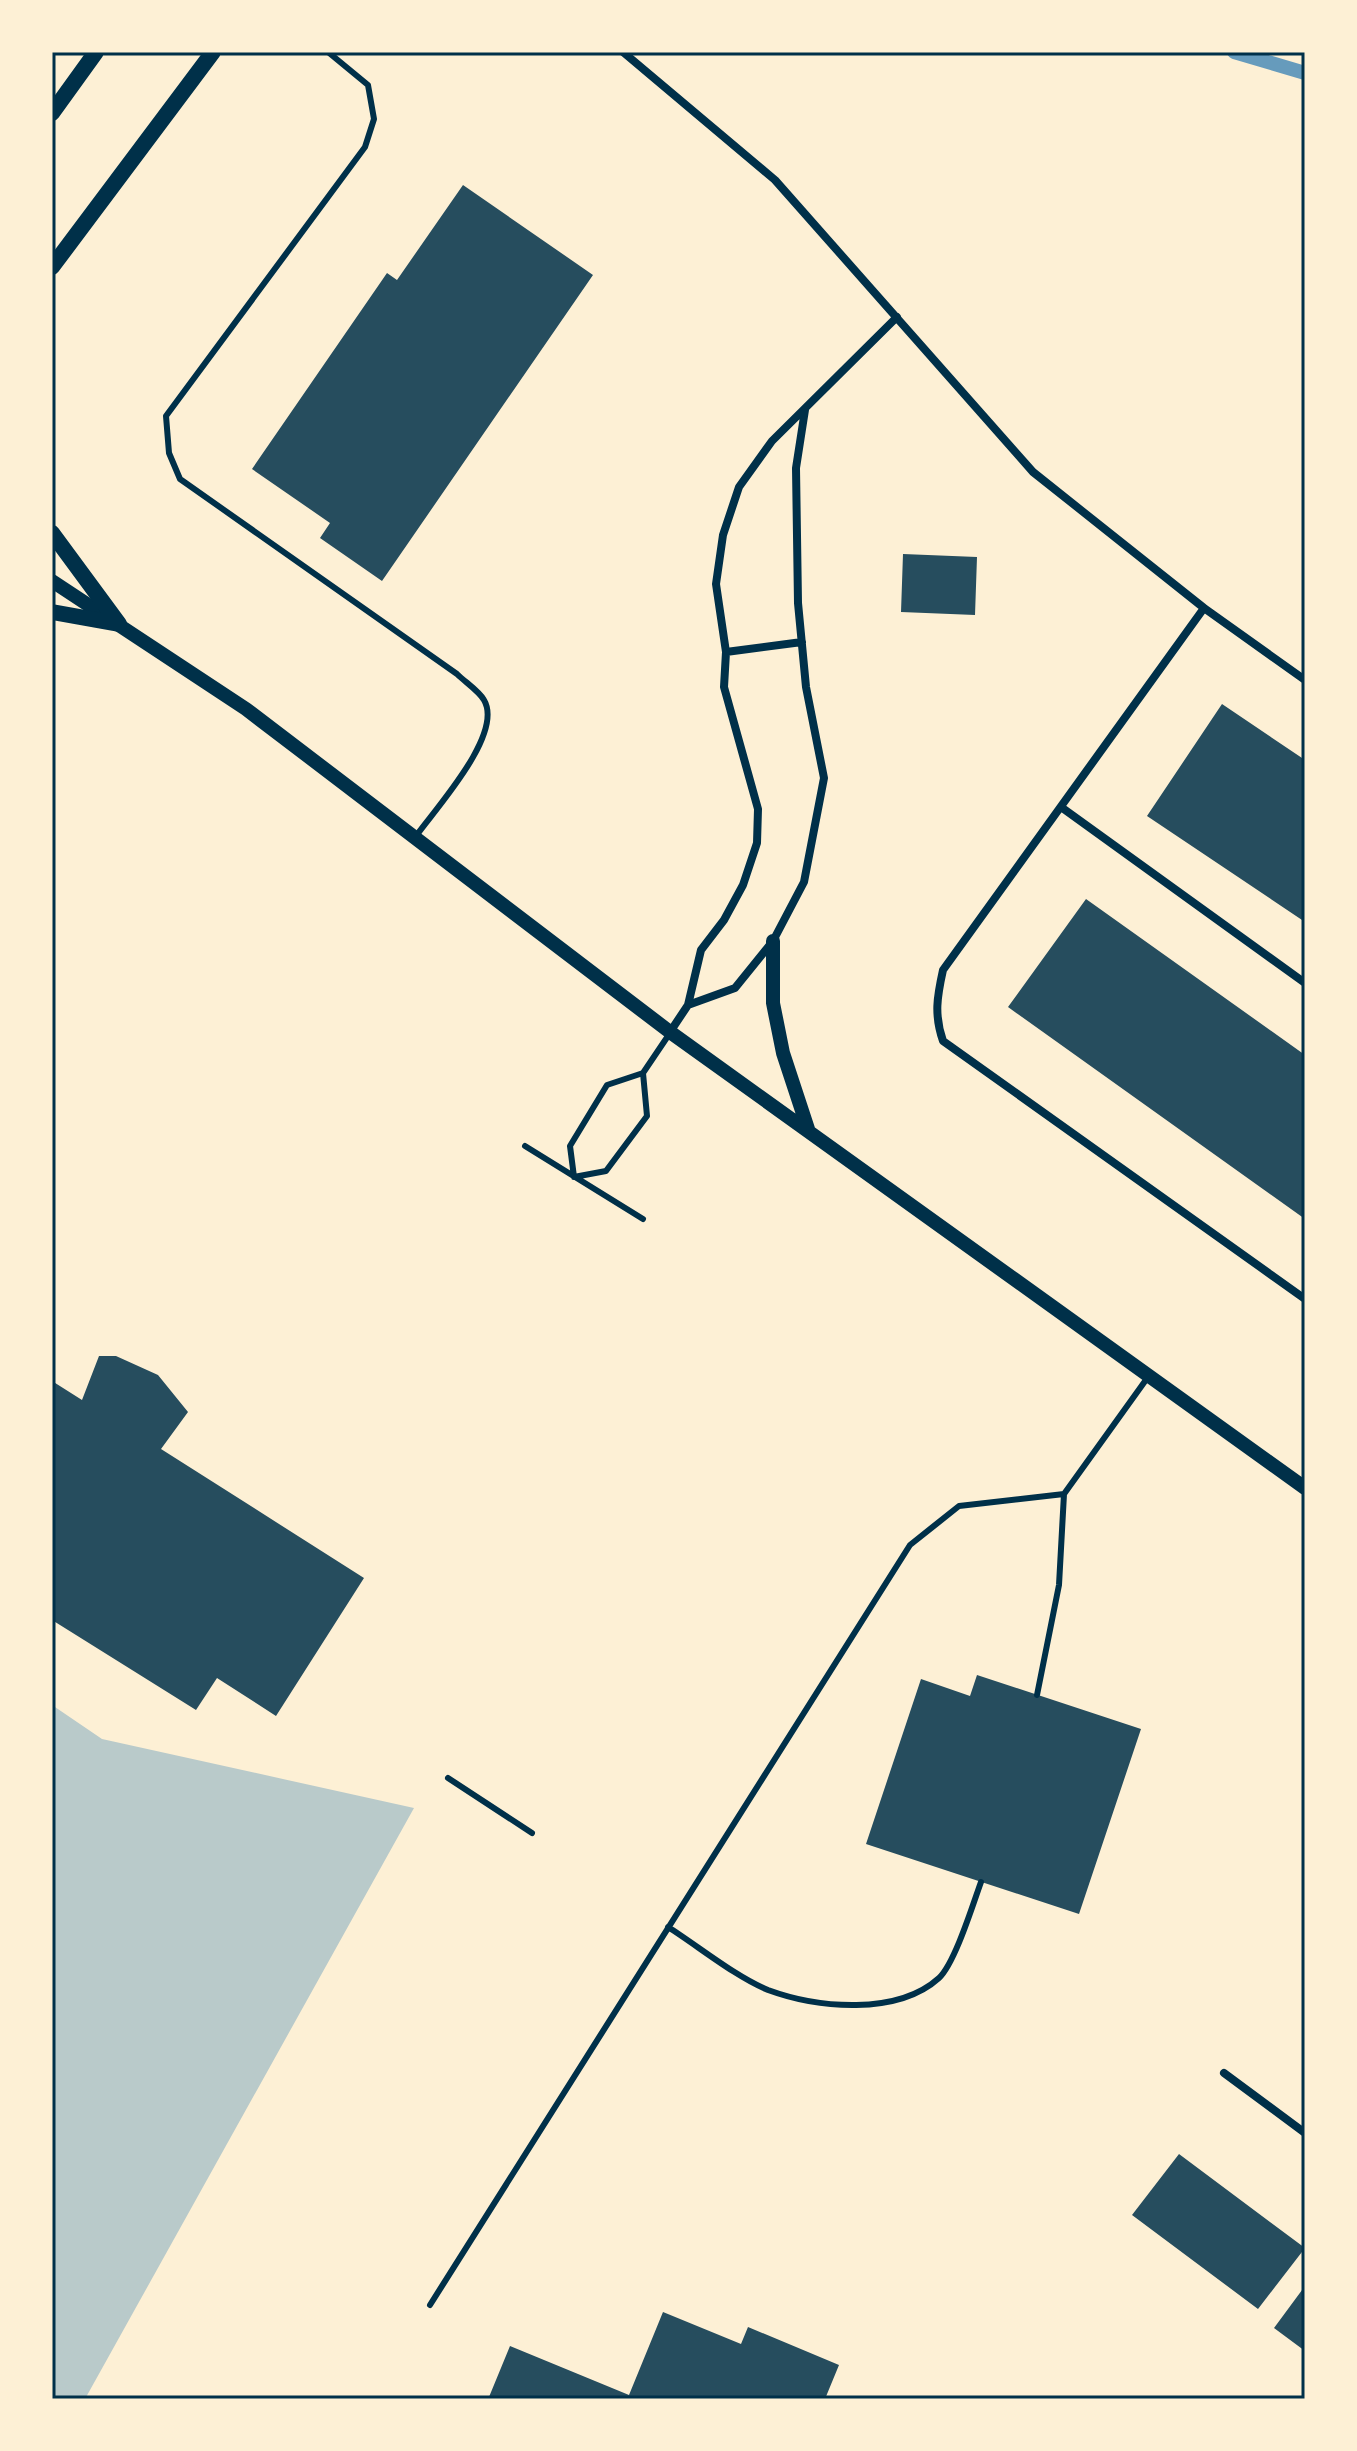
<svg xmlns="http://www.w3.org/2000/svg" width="1357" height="2451" font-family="'Playfair Display',serif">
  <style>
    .green { fill: #b9caca }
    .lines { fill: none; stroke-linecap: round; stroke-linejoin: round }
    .stream { stroke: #669bbc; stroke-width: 14 }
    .building { fill: #264d5e }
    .service { stroke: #003049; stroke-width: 6 }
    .minor { stroke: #003049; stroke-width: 8 }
    .tertiary { stroke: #003049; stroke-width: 14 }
    .secondary { stroke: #003049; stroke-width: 16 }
    .neatline { fill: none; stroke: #003049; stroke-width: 3 }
  </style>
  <rect width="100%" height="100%" fill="#fdf0d5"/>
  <path class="green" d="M 52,1705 L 102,1739 L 414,1808 L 85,2399 L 52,2399 Z"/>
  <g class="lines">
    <path class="stream" d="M 1234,52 L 1305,73"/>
  </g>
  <path class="building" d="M 463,185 L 593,275 L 382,581 L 320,538 L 330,523 L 252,469 L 387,273 L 397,280 Z
    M 903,554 L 977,557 L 975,615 L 901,612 Z
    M 1222,704 L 1305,760 L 1305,922 L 1147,816 Z
    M 1086,899 L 1305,1055 L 1305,1219 L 1008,1007 Z
    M 99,1356 L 116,1356 L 158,1375 L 188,1412 L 161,1449 L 364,1578 L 276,1716 L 217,1678 L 196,1710 L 52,1620 L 52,1381 L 82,1400 Z
    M 977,1675 L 1141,1729 L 1079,1914 L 866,1844 L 921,1679 L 970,1696 Z
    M 1179,2154 L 1305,2248 L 1258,2309 L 1132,2215 Z
    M 1305,2286 L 1305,2351 L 1274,2328 Z
    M 663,2312 L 741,2344 L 748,2327 L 839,2365 L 825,2399 L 489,2397 L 510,2346 L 629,2395 Z"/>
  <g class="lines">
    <path class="service" d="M 328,52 L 368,85 L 374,119 L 365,147 L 166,416 L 169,453 L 180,479 L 457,674 C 465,682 479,691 484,700 C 504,734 436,808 416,836
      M 525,1146 L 643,1219
      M 574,1177 L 570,1146 L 607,1085 L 643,1073 L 670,1033
      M 574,1177 L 606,1171 L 647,1116 L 643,1073
      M 1037,1695 L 1059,1585 L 1064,1494
      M 448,1778 L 532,1833
      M 668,1927 C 698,1946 736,1977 768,1990 C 817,2008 897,2016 939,1978 C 955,1963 973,1904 981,1882
      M 430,2305 L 910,1545 L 959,1506 L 1064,1494 L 1148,1377"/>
    <path class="minor" d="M 623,52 L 775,180 L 1033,472 L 1204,608 L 1305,680
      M 1204,608 L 943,970 C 937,997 934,1015 943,1041 L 1305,1299
      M 726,652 L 802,642
      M 1061,807 L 1305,983
      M 688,1005 L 701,950 L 724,920 L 743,885 L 757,843 L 758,809 L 724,687 L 726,652 L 716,584 L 723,535 L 739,487 L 772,441 L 897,317
      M 670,1032 L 688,1005 L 735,988 L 773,941 L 804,882 L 824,778 L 806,687 L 798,603 L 796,468 L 805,410
      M 1224,2073 L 1305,2133"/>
    <path class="tertiary" d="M 52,581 L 246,709 L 670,1032 L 1305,1488
      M 773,941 L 773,1003 L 783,1053 L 808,1129"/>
    <path class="secondary" d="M 52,113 L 96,52
      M 52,267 L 213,52
      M 52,533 L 119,624
      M 52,612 L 119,624"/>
  </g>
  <rect width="1357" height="2451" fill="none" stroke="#fdf0d5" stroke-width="108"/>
  <rect x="54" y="54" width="1249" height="2343" class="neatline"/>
</svg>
